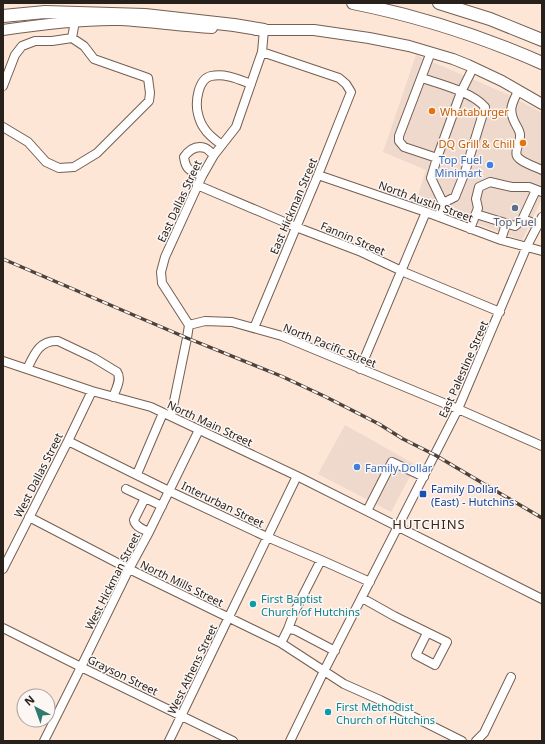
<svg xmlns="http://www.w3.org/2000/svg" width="545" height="744" font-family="'Noto Sans',sans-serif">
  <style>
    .commercial { fill: #efd8cc }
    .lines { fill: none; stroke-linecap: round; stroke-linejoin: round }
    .minor-casing { stroke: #745f52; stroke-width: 10 }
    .major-casing { stroke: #745f52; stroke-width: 12 }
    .highway-casing { stroke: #745f52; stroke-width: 14 }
    .minor { stroke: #fff; stroke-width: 8 }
    .major { stroke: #fff; stroke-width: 10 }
    .highway { stroke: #fff; stroke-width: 12 }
    .rail-casing { stroke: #4e433b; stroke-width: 3.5 }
    .rail { stroke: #fcf7f4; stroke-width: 2; stroke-dasharray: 6; stroke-linecap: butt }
    .food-dot { fill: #e8710a; stroke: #fcf7f4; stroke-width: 1.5 }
    .shop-dot { fill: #3f7fe0; stroke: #fcf7f4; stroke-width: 1.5 }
    .service-dot { fill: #5c6f8a; stroke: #fcf7f4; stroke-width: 1.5 }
    .transit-dot { fill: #1a4fb4; stroke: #fcf7f4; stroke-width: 1.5 }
    .culture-dot { fill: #0f9aa8; stroke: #fcf7f4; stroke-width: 1.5 }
    .labels { text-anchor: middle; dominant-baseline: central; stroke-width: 3; stroke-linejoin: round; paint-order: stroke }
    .food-label { font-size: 11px; fill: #c56008; stroke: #fcf7f4; text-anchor: start }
    .shop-label { font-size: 11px; fill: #366cbe; stroke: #fcf7f4; text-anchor: end }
    .street-label { font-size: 11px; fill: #28201a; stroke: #fcf7f4 }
    .service-label { font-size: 11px; fill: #4e5e75; stroke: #fcf7f4 }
    .transit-label { font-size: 11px; fill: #164399; stroke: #fcf7f4; text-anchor: start }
    .culture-label { font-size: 11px; fill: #0d838f; stroke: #fcf7f4; text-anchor: start }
    .quarter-label { font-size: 13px; letter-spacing: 1px; fill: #39271b; stroke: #fcf7f4 }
  </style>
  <rect width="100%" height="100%" fill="#fee6d7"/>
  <path class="commercial" d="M 416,55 L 507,94 L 542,113 L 542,199 L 522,240 L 416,202 L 426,170 L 383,152 Z
    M 345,425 L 416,465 L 391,512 L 318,474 Z"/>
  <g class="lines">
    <defs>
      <path id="minor" d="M 431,52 L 399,136 L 399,141 L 404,147 L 437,158 L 431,178 L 443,203 L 439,217
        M 422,78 C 440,84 472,92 485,107 L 465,172 L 455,197 L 443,203
        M 3,86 L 15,55 L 22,46 L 35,41 L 52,41 L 72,38 L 75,21
        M 518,91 C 512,104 508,109 515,123 C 517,127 520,131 520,135 C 521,142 514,150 517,156 C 520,162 536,167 542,170
        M 3,127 L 28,142 L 46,162 L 59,168 L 74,167 L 97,153 L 149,101 L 150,93 L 148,78 L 94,59 L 84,46 L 72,38
        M 222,145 C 215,140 208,135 204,128 C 201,124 199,118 198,114 C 195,102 198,79 211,76 C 225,73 238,79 251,84
        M 437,158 L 461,92 L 473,68
        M 318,175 L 426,212 L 501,240 L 542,251
        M 202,176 C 190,170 186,171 184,157 C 189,150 196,145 205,148 C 208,149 211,153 214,155
        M 197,185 L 296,227 L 359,251 L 406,273 L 500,312
        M 476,214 L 515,226 L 522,220 L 536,190
        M 523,219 L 538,225
        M 470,229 L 478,208 L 476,199 L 479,187 L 490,182 L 512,187 L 529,187 L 542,192
        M 501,240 L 506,224
        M 189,325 L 205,321 L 232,322 L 282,336 L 458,409 L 542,446
        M 254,328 L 318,175 L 351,92 L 346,84 L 339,78 L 262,52
        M 3,361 L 92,391 L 151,407 L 297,476 L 542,599
        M 27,369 C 34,355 39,340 58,341 L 94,358 L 117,372 C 122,379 116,389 113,397
        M 360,369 L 426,212
        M 171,416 L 187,338 L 189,325 L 162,283 L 161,272 L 165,257 L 202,176 L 214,155 L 236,127 L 262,52 L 264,30
        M 68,441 L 169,491 L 267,537 L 321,560 L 370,582
        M 137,474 L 163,413
        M 126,489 L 162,506
        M 145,498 L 134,520 C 135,527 143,529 149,532
        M 367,511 L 392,462 L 424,477
        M 29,517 L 129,569 L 281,643 L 344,684 L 380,700 L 462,741
        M 3,569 L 68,441 L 92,391
        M 362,598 L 394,616 L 447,642 L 435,665 L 416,655 L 427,633
        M 3,628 L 81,667 L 233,741
        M 288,629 L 294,613 L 321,560
        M 281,643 L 288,629 L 295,630 L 335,651
        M 44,741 L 81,667 L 129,569 L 149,532 L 199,430
        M 169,741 L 297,476
        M 290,741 L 324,671 L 458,409 L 527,246 L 542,217
        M 476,741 L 484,733 L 511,677"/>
      <path id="major" d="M 3,30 C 42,24 81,19 121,20 C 151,22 182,26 212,28
        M 256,30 L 314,30 L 369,38 L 409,46 L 453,59 L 468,65 L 502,81 L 542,104"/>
      <path id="highway" d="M 353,3 C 418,16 481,36 542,63
        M 439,3 L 490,19 L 542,40
        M 3,16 L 45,12 L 145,15 L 234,25 L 264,30"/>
    </defs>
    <use href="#minor" class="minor-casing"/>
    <use href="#major" class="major-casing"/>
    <use href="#highway" class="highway-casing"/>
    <use href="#minor" class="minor"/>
    <use href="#major" class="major"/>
    <use href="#highway" class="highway"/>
    <defs>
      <path id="rail" d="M 3,259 L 187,338 L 281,376 L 326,397 L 379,424 L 403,439 L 435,455 L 542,518"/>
    </defs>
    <use href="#rail" class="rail-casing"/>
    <use href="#rail" class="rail"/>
  </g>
  <g class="food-dot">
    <circle cx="432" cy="111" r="4"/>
    <circle cx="523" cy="143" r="4"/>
  </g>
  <g class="shop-dot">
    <circle cx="490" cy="165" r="4"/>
    <circle cx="357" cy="467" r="4"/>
  </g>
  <circle class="service-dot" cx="515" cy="208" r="4"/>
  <rect class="transit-dot" x="419" y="490" width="8" height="8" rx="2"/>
  <g class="culture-dot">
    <circle cx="253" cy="604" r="4"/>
    <circle cx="328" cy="712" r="4"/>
  </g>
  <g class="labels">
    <g class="food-label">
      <text x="440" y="111">Whataburger</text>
      <text x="515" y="143" text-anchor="end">DQ Grill &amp; Chill</text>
    </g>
    <g class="shop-label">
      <text x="482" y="159">Top Fuel<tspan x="482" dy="13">Minimart</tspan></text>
      <text x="365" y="467" text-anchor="start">Family Dollar</text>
    </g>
    <g class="street-label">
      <text transform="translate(179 201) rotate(-65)">East Dallas Street</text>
      <text transform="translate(426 201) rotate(20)">North Austin Street</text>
      <text transform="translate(293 206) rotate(-67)">East Hickman Street</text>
      <text transform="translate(353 238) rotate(23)">Fannin Street</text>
      <text transform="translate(330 345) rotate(22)">North Pacific Street</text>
      <text transform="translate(463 369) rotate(-66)">East Palestine Street</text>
      <text transform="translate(210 423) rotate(25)">North Main Street</text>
      <text transform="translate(38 475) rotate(-63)">West Dallas Street</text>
      <text transform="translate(223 504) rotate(26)">Interurban Street</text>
      <text transform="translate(112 581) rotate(-63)">West Hickman Street</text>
      <text transform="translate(182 583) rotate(26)">North Mills Street</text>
      <text transform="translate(192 669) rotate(-64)">West Athens Street</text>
      <text transform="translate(123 675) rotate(26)">Grayson Street</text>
    </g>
    <g class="service-label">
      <text x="515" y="221">Top Fuel</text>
    </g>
    <g class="transit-label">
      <text x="431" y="488">Family Dollar<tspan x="431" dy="13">(East) - Hutchins</tspan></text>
    </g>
    <g class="culture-label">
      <text x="261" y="598">First Baptist<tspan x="261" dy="13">Church of Hutchins</tspan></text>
      <text x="336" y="706">First Methodist<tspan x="336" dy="13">Church of Hutchins</tspan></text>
    </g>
    <g class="quarter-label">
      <text x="429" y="524">HUTCHINS</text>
    </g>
  </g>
  <rect width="545" height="744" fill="none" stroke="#28201a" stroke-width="8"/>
  <g transform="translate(36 708) rotate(319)"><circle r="19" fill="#fcf7f4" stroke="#a7a19d"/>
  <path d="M0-3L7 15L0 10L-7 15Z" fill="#31786f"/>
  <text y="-6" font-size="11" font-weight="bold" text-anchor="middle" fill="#28201a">N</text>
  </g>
</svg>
